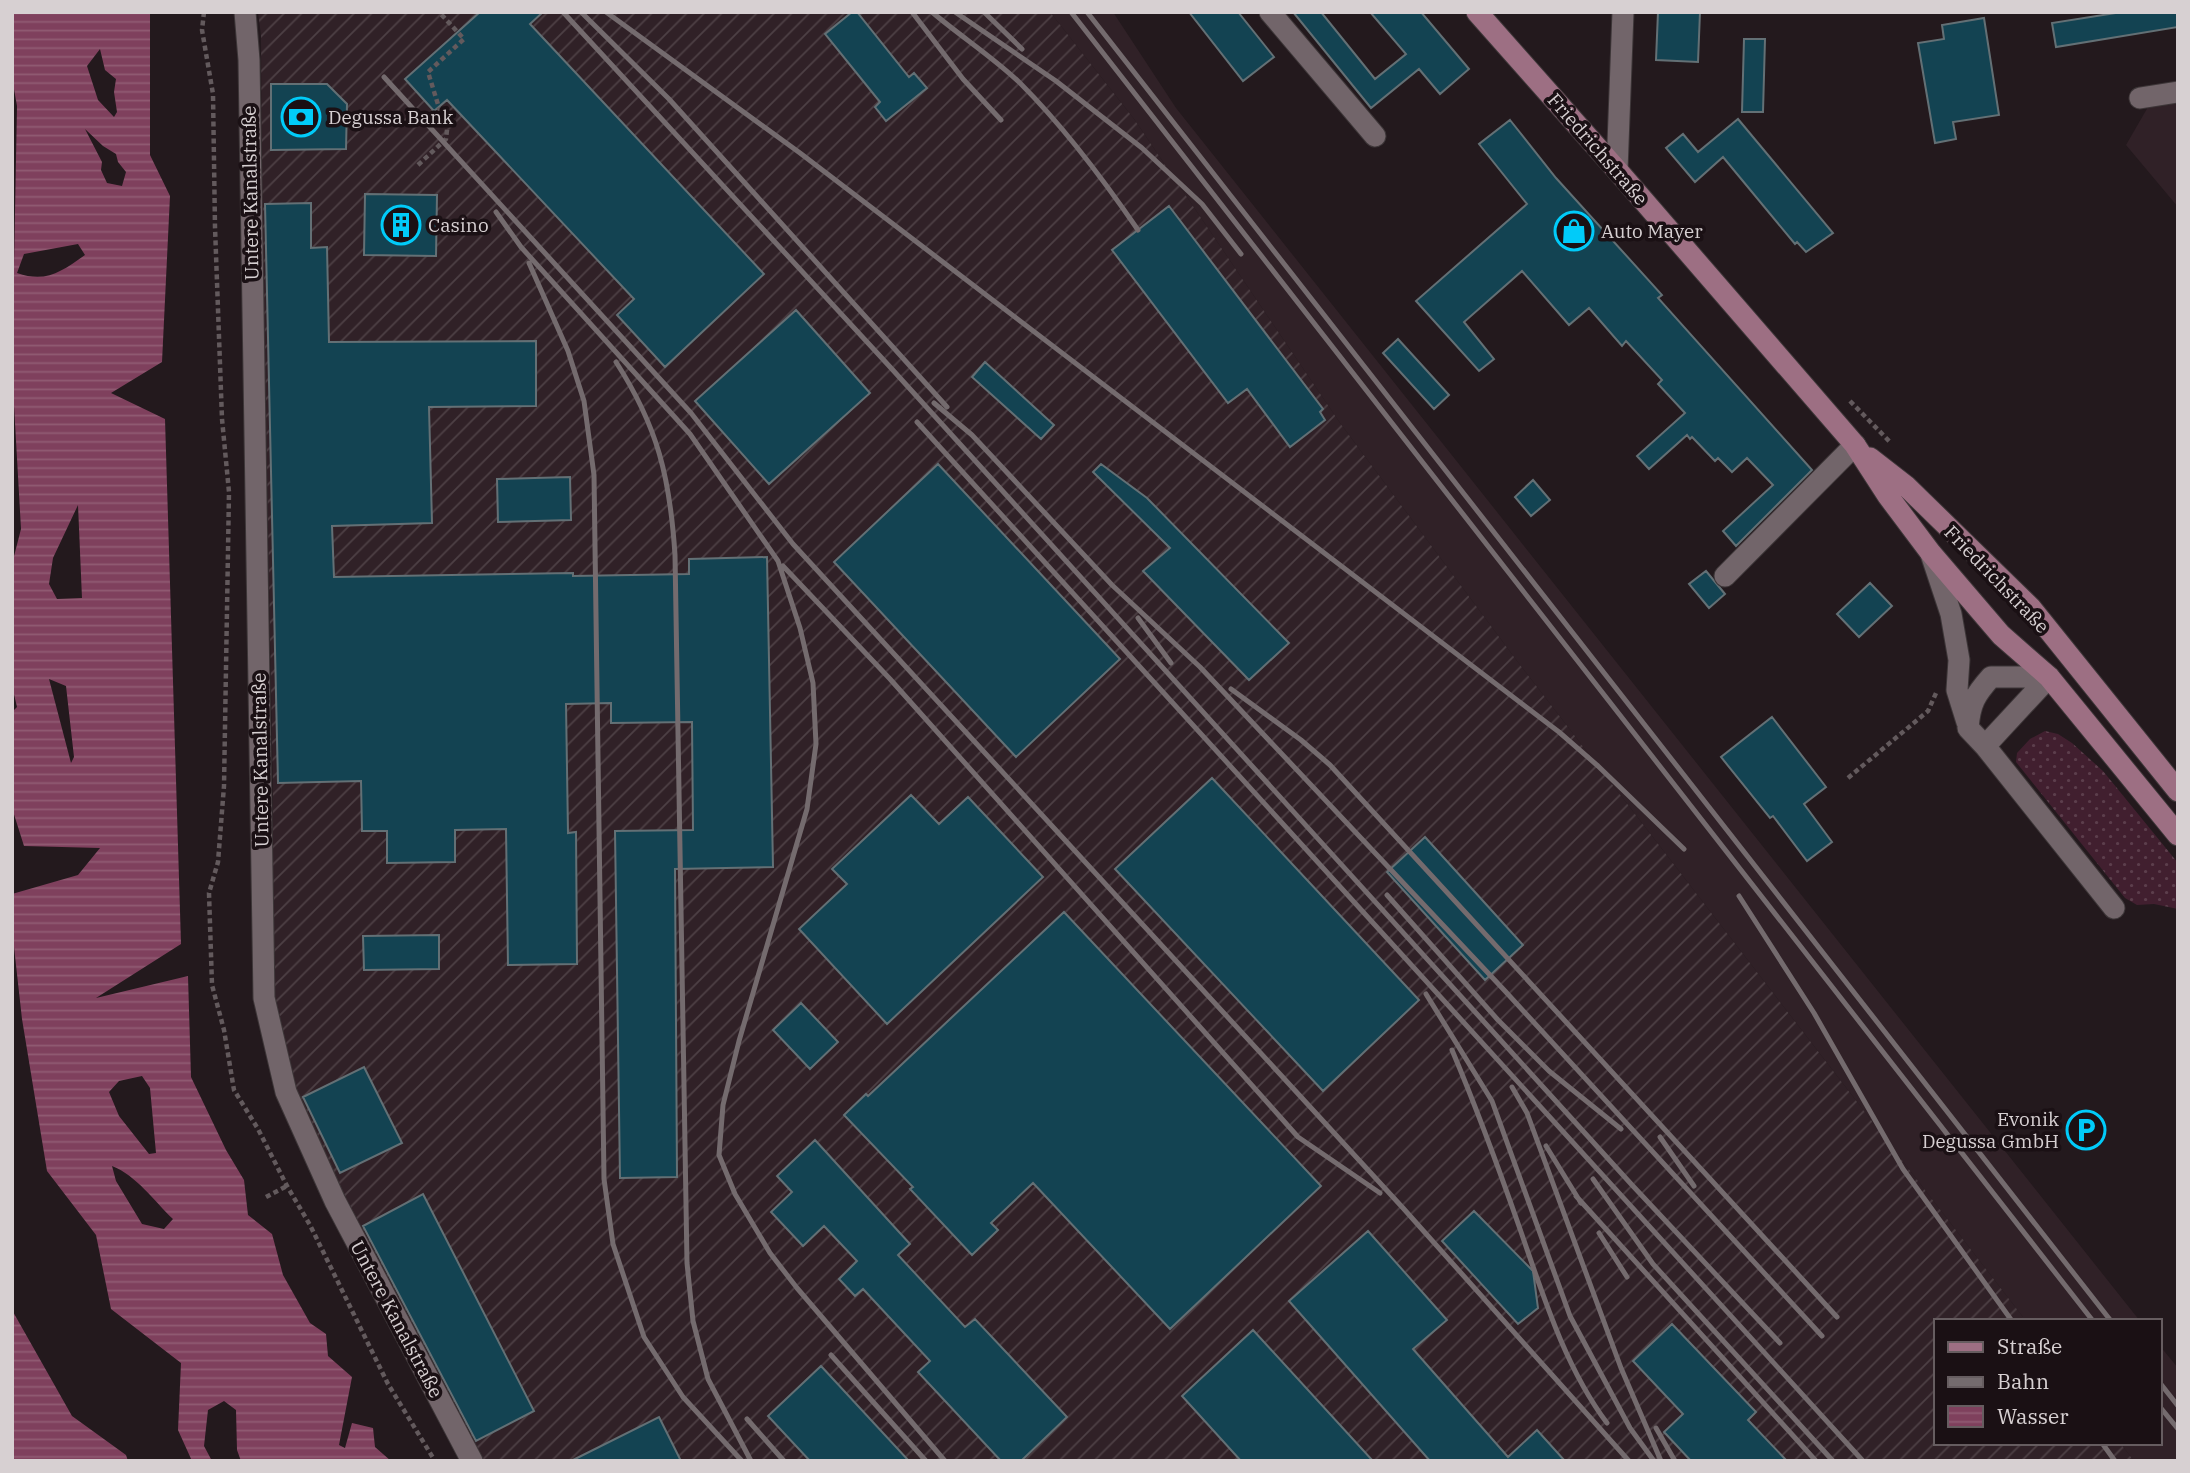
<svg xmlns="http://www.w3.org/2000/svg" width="2190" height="1473" font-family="'IBM Plex Serif',serif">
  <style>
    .built { fill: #302127 }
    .industrial { fill: url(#industrial-furrows) }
    .grass { fill: url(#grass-dots) }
    .water { fill: url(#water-rules); fill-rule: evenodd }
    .building { fill: #134352; stroke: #637075; stroke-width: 2 }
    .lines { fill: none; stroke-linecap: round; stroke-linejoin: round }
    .minor-casing { stroke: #3d3638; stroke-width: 23 }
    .major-casing { stroke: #3d3638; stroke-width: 23 }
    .path { stroke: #635a5d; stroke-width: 4.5; stroke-dasharray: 5 3.5; stroke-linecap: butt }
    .minor { stroke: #72656a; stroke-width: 21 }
    .major { stroke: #9d6f83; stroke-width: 21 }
    .rail { stroke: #746b6e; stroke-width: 5 }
    .labels { text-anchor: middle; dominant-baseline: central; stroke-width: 7; stroke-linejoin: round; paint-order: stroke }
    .poi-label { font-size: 19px; fill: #d7d0d2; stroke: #1a1014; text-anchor: start }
    .street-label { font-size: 19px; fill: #d7d0d2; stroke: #1a1014 }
  </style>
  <defs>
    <pattern id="industrial-furrows" width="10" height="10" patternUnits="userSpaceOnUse" patternTransform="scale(1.75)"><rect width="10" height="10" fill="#302127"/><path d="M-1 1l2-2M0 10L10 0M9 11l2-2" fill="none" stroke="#4d4045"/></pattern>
    <pattern id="grass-dots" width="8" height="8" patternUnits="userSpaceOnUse" patternTransform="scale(1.75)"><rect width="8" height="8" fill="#411f2f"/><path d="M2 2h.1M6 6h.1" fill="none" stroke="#5c3e4c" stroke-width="1.8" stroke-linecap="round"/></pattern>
    <pattern id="water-rules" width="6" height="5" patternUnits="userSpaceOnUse" patternTransform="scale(1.75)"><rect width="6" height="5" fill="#7f405d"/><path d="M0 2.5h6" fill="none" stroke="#905b73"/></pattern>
  </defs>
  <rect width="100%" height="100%" fill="#23191d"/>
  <path class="built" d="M 1050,12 L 1113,12 L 1176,108 L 2140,1321 L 2026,1321 L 1517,661 L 1340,423 L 1134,119 Z
    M 2178,103 L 2178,207 L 2126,145 L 2148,107 Z
    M 2160,1346 L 2178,1368 L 2178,1461 L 2134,1461 L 2120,1443 L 2160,1443 Z"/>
  <path class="industrial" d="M 258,12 L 1050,12 L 1134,119 L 1340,423 L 1517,661 L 2026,1321 L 1936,1321 L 1936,1443 L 2120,1443 L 2134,1461 L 475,1461 L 334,1181 L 282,1058 L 272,989 L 273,792 L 262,205 L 261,35 Z"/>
  <path class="grass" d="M 2045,731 L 2058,734 L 2072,743 L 2103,771 L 2178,863 L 2178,909 L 2154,904 L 2137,905 L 2125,898 L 2016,762 L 2017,753 L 2030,739 Z"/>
  <path class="water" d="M 12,12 L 150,12 L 150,155 L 170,196 L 162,362 L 111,393 L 165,419 L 181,944 L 96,998 L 188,976 L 191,1077 L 226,1150 L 244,1180 L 248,1215 L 272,1234 L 283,1275 L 310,1323 L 326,1334 L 328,1356 L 352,1377 L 339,1445 L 345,1448 L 352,1423 L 373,1428 L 375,1447 L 391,1461 L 241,1461 L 237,1450 L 236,1410 L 224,1401 L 208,1410 L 204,1446 L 212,1461 L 192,1461 L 178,1430 L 181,1363 L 111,1309 L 96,1235 L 47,1171 L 22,1019 L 12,929 L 12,894 L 78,875 L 100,848 L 24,846 L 12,808 L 12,712 L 17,707 L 12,686 L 12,564 L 21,529 L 12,370 L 17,106 L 12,78 ZM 100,49 L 105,70 L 116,79 L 114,92 L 117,112 L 114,117 L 98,100 L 87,66 ZM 85,129 L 103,146 L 116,154 L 118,162 L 126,172 L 122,186 L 107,183 L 101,170 L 102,162 ZM 78,244 L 85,255 C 61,272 46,283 17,273 L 24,254 ZM 78,505 L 82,598 L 57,599 L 49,584 L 53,558 ZM 49,679 L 66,686 L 74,757 L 71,763 ZM 142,1076 L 150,1088 L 156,1153 L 149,1154 L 119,1116 L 109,1092 L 119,1081 ZM 112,1166 C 137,1176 153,1200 173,1219 L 164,1229 L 142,1224 L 116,1181 Z
    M 12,1310 L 72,1416 L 126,1455 L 128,1461 L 12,1461 Z"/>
  <path class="building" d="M 480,12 L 543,12 L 530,24 L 764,274 L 665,367 L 617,315 L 634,299 L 447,100 L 434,111 L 405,79 Z
    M 852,12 L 857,12 L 909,77 L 914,73 L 927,88 L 886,121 L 875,107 L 880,102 L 825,34 Z
    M 1189,12 L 1238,12 L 1274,57 L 1243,81 Z
    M 1293,12 L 1321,12 L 1375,79 L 1406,54 L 1370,12 L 1421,12 L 1469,69 L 1440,94 L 1419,69 L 1371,108 Z
    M 1658,12 L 1700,12 L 1698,62 L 1656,60 Z
    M 2122,12 L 2178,12 L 2178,27 L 2056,47 L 2052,23 Z
    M 1984,18 L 1999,115 L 1953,122 L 1956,139 L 1935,143 L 1918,43 L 1944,39 L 1942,25 Z
    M 1744,39 L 1765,39 L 1763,112 L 1742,112 Z
    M 271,84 L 327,84 L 347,104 L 346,149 L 271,150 Z
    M 1738,119 L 1833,233 L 1806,252 L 1797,242 L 1795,244 L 1723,157 L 1695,182 L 1666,148 L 1683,134 L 1698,152 Z
    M 1510,120 L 1556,178 L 1662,295 L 1658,298 L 1812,470 L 1736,546 L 1723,531 L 1773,485 L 1747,458 L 1732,472 L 1718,458 L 1715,461 L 1692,437 L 1690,439 L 1687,435 L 1649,469 L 1637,456 L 1685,413 L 1658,384 L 1662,380 L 1626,341 L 1622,346 L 1589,308 L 1569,325 L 1522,271 L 1464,322 L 1494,359 L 1479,371 L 1416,301 L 1527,204 L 1479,144 Z
    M 365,194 L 437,195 L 436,256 L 364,255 Z
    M 311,203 L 311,248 L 327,247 L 329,342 L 536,341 L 536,406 L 429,407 L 432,523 L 332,526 L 334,577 L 573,573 L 573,576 L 689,574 L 689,559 L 767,557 L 773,867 L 675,869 L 677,1177 L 620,1178 L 615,831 L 693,830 L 692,722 L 611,723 L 611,703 L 566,704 L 568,833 L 576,832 L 577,964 L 508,965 L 506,829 L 455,830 L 455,862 L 387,863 L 387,831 L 362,831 L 361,781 L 278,783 L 265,204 Z
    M 1169,206 L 1323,409 L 1320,412 L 1325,420 L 1290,447 L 1247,389 L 1228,403 L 1112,250 Z
    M 796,310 L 870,393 L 769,484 L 695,401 Z
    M 1398,339 L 1449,395 L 1434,409 L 1383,353 Z
    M 985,362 L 1054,425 L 1041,439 L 972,377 Z
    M 938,464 L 1120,659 L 1016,757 L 834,562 Z
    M 1101,464 L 1147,498 L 1289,643 L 1249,680 L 1143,571 L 1170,548 L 1093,472 Z
    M 570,477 L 571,520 L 498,522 L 497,479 Z
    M 1533,480 L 1550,500 L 1531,516 L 1515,497 Z
    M 1706,571 L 1725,594 L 1709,608 L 1689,584 Z
    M 1870,583 L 1892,606 L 1859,637 L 1837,614 Z
    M 1772,717 L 1826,787 L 1804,804 L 1832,842 L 1807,861 L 1773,816 L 1770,818 L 1721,757 Z
    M 1212,778 L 1419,1000 L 1323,1091 L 1115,869 Z
    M 911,795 L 939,824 L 968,797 L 1043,877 L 887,1024 L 799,929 L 847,884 L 832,869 Z
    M 1425,837 L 1523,945 L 1485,980 L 1387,872 Z
    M 1064,912 L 1321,1186 L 1170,1329 L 1033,1183 L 991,1223 L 998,1230 L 972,1255 L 910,1189 L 913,1187 L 844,1115 L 866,1094 L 868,1096 Z
    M 439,935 L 439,969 L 364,970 L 363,936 Z
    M 801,1003 L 838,1042 L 810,1069 L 773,1030 Z
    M 364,1067 L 402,1143 L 340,1173 L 303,1097 Z
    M 815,1140 L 910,1244 L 898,1255 L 965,1327 L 975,1319 L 1067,1417 L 1021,1461 L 1001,1461 L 918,1372 L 930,1361 L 863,1289 L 855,1296 L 839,1279 L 857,1261 L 824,1226 L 803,1246 L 771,1212 L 792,1192 L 777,1176 Z
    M 423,1194 L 534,1411 L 476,1441 L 363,1226 Z
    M 1474,1211 L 1533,1271 L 1538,1308 L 1518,1324 L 1442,1241 Z
    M 1368,1231 L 1447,1320 L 1413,1349 L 1508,1457 L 1537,1430 L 1565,1461 L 1430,1461 L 1289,1301 Z
    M 1672,1324 L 1756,1412 L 1748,1420 L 1787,1461 L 1691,1461 L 1664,1432 L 1683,1414 L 1633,1361 Z
    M 1253,1330 L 1373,1461 L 1241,1461 L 1182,1396 Z
    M 821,1366 L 909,1461 L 810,1461 L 768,1416 Z
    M 659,1417 L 681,1461 L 571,1461 Z"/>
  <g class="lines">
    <defs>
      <path id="minor" d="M 245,12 L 249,60 L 264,998 L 286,1092 L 335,1201 L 472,1461
        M 1270,12 L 1375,136
        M 2140,98 L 2178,92
        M 1617,170 L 1623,12
        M 1931,554 L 1951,614 L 1959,660 L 1957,690 L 1967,722
        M 1725,576 L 1855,445
        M 2049,677 L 1991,677 C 1975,695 1970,703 1968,728 L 1985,746 L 2114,908
        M 1985,746 L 2049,677"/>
      <path id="major" d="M 1477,12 L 1617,170 L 1855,445 L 1888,496 L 1930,552 L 2001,635 L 2049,677 L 2178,835
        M 1870,458 L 1906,486 L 2031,608 L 2178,791"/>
    </defs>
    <use href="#minor" class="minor-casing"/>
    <use href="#major" class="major-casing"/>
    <path class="path" d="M 204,12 L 202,30 L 213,94 L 215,227 L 222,419 L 229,492 L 224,786 L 218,862 L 209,893 L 212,985 L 224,1030 L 234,1090 L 258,1129 L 287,1186 L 310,1225 L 388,1384 L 435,1461
      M 418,165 L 446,139 L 448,121 L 440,111 L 428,72 L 464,39 L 439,12
      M 1850,401 L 1890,442
      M 1848,778 L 1928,711 L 1936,693
      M 266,1197 L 287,1186"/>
    <use href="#minor" class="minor"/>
    <use href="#major" class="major"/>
    <path class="rail" d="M 563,12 L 891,368 L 1632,1185 L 1780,1343
      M 581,12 L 669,99 L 947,407
      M 606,12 L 800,153 L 1559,732 L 1598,766 L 1684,849
      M 912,12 L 963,79 L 1001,120
      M 932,12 C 960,36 993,57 1020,83 C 1064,127 1103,179 1138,230
      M 955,12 L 1056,81 L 1142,148 L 1202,204 L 1241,254
      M 984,12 L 1022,49
      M 1071,12 L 2093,1321
      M 1087,12 L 2111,1321
      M 384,77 L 691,413 L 793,544 L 1403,1208 L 1629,1461
      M 496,212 L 521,247 L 690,434 L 778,561 L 800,628 L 813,683 L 816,744 L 807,809 L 739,1041 L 723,1105 L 719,1155 L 735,1194 L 770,1253 L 797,1288 L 945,1461
      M 529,263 L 568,351 L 584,401 L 594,475 L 604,1179 L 613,1244 L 644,1337 L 683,1397 L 742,1461
      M 616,362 C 658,427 670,478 675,555 L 687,1263 L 693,1321 L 708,1379 L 751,1461
      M 934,403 L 972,435 L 1112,585 L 1200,667 L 1505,991 L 1822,1336
      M 917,422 L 1863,1461
      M 783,566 L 890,679 L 1298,1137 L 1380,1193
      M 1138,618 L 1171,663
      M 1231,689 L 1301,740 L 1330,765 L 1837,1317
      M 1387,895 L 1498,1020 L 1549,1071 L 1621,1129
      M 1739,896 L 1814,1013 L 1903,1169 L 2012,1321
      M 1426,994 L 1492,1101 L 1570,1316 L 1630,1428 L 1654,1461
      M 1452,1050 C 1477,1109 1499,1169 1520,1229 C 1543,1295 1565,1367 1607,1423
      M 1512,1087 L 1527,1113 L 1621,1368 L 1661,1461
      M 1660,1137 L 1694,1186
      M 1546,1146 L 1581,1203
      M 1593,1179 L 1653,1264 L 1833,1461
      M 1576,1196 L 1816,1461
      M 1599,1233 L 1627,1277
      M 831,1355 L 926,1461
      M 2160,1383 L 2178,1406
      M 2160,1407 L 2178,1429
      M 747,1419 L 784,1461
      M 1656,1428 L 1675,1461
      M 2102,1443 L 2115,1461"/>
  </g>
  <defs>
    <symbol id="bank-ring" viewBox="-11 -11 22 22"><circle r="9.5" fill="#1a1014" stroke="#01cbf9" stroke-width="1.5"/><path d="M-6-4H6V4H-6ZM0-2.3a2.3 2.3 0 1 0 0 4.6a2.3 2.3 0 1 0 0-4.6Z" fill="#01cbf9"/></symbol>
    <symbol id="building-ring" viewBox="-11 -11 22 22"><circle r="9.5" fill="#1a1014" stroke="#01cbf9" stroke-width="1.5"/><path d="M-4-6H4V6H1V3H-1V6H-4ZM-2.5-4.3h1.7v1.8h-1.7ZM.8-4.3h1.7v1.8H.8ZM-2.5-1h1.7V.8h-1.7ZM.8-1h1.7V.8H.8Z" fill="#01cbf9"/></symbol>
    <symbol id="shop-ring" viewBox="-11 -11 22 22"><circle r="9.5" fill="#1a1014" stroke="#01cbf9" stroke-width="1.5"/><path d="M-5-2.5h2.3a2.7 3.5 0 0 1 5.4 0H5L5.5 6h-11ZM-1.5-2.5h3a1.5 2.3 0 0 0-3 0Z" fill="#01cbf9"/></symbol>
    <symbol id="parking-ring" viewBox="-11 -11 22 22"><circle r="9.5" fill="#1a1014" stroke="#01cbf9" stroke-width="1.5"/><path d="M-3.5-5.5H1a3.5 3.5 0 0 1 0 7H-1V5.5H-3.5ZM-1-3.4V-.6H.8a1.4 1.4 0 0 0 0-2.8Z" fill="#01cbf9"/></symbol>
  </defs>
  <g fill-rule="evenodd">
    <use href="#bank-ring" x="279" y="95" width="44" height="44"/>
    <use href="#building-ring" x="379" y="203" width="44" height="44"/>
    <use href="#shop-ring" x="1552" y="209" width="44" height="44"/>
    <use href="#parking-ring" x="2064" y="1108" width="44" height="44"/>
  </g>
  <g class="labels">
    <g class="poi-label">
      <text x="328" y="117">Degussa Bank</text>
      <text x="428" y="225">Casino</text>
      <text x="1601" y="231">Auto Mayer</text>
      <text x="2059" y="1119" text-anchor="end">Evonik<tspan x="2059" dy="22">Degussa GmbH</tspan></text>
    </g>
    <g class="street-label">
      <text transform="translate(1598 149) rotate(49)">Friedrichstraße</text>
      <text transform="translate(250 193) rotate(-91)">Untere Kanalstraße</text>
      <text transform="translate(1997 579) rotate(46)">Friedrichstraße</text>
      <text transform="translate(260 760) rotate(-91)">Untere Kanalstraße</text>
      <text transform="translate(397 1319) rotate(62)">Untere Kanalstraße</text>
    </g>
  </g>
  <rect width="2190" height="1473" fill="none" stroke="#d7d0d2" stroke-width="28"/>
  <rect x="1934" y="1319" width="228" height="126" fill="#1a1014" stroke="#665d60" stroke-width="2"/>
  <rect x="1948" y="1342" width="35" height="10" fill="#9d6f83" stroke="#665d60" stroke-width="2"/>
  <text x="1997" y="1354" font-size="21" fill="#d7d0d2">Straße</text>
  <rect x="1948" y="1377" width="35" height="10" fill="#746b6e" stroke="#665d60" stroke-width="2"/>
  <text x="1997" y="1389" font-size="21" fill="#d7d0d2">Bahn</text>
  <rect x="1948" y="1406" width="35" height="21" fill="url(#water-rules)" stroke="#665d60" stroke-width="2"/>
  <text x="1997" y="1424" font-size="21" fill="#d7d0d2">Wasser</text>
</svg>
